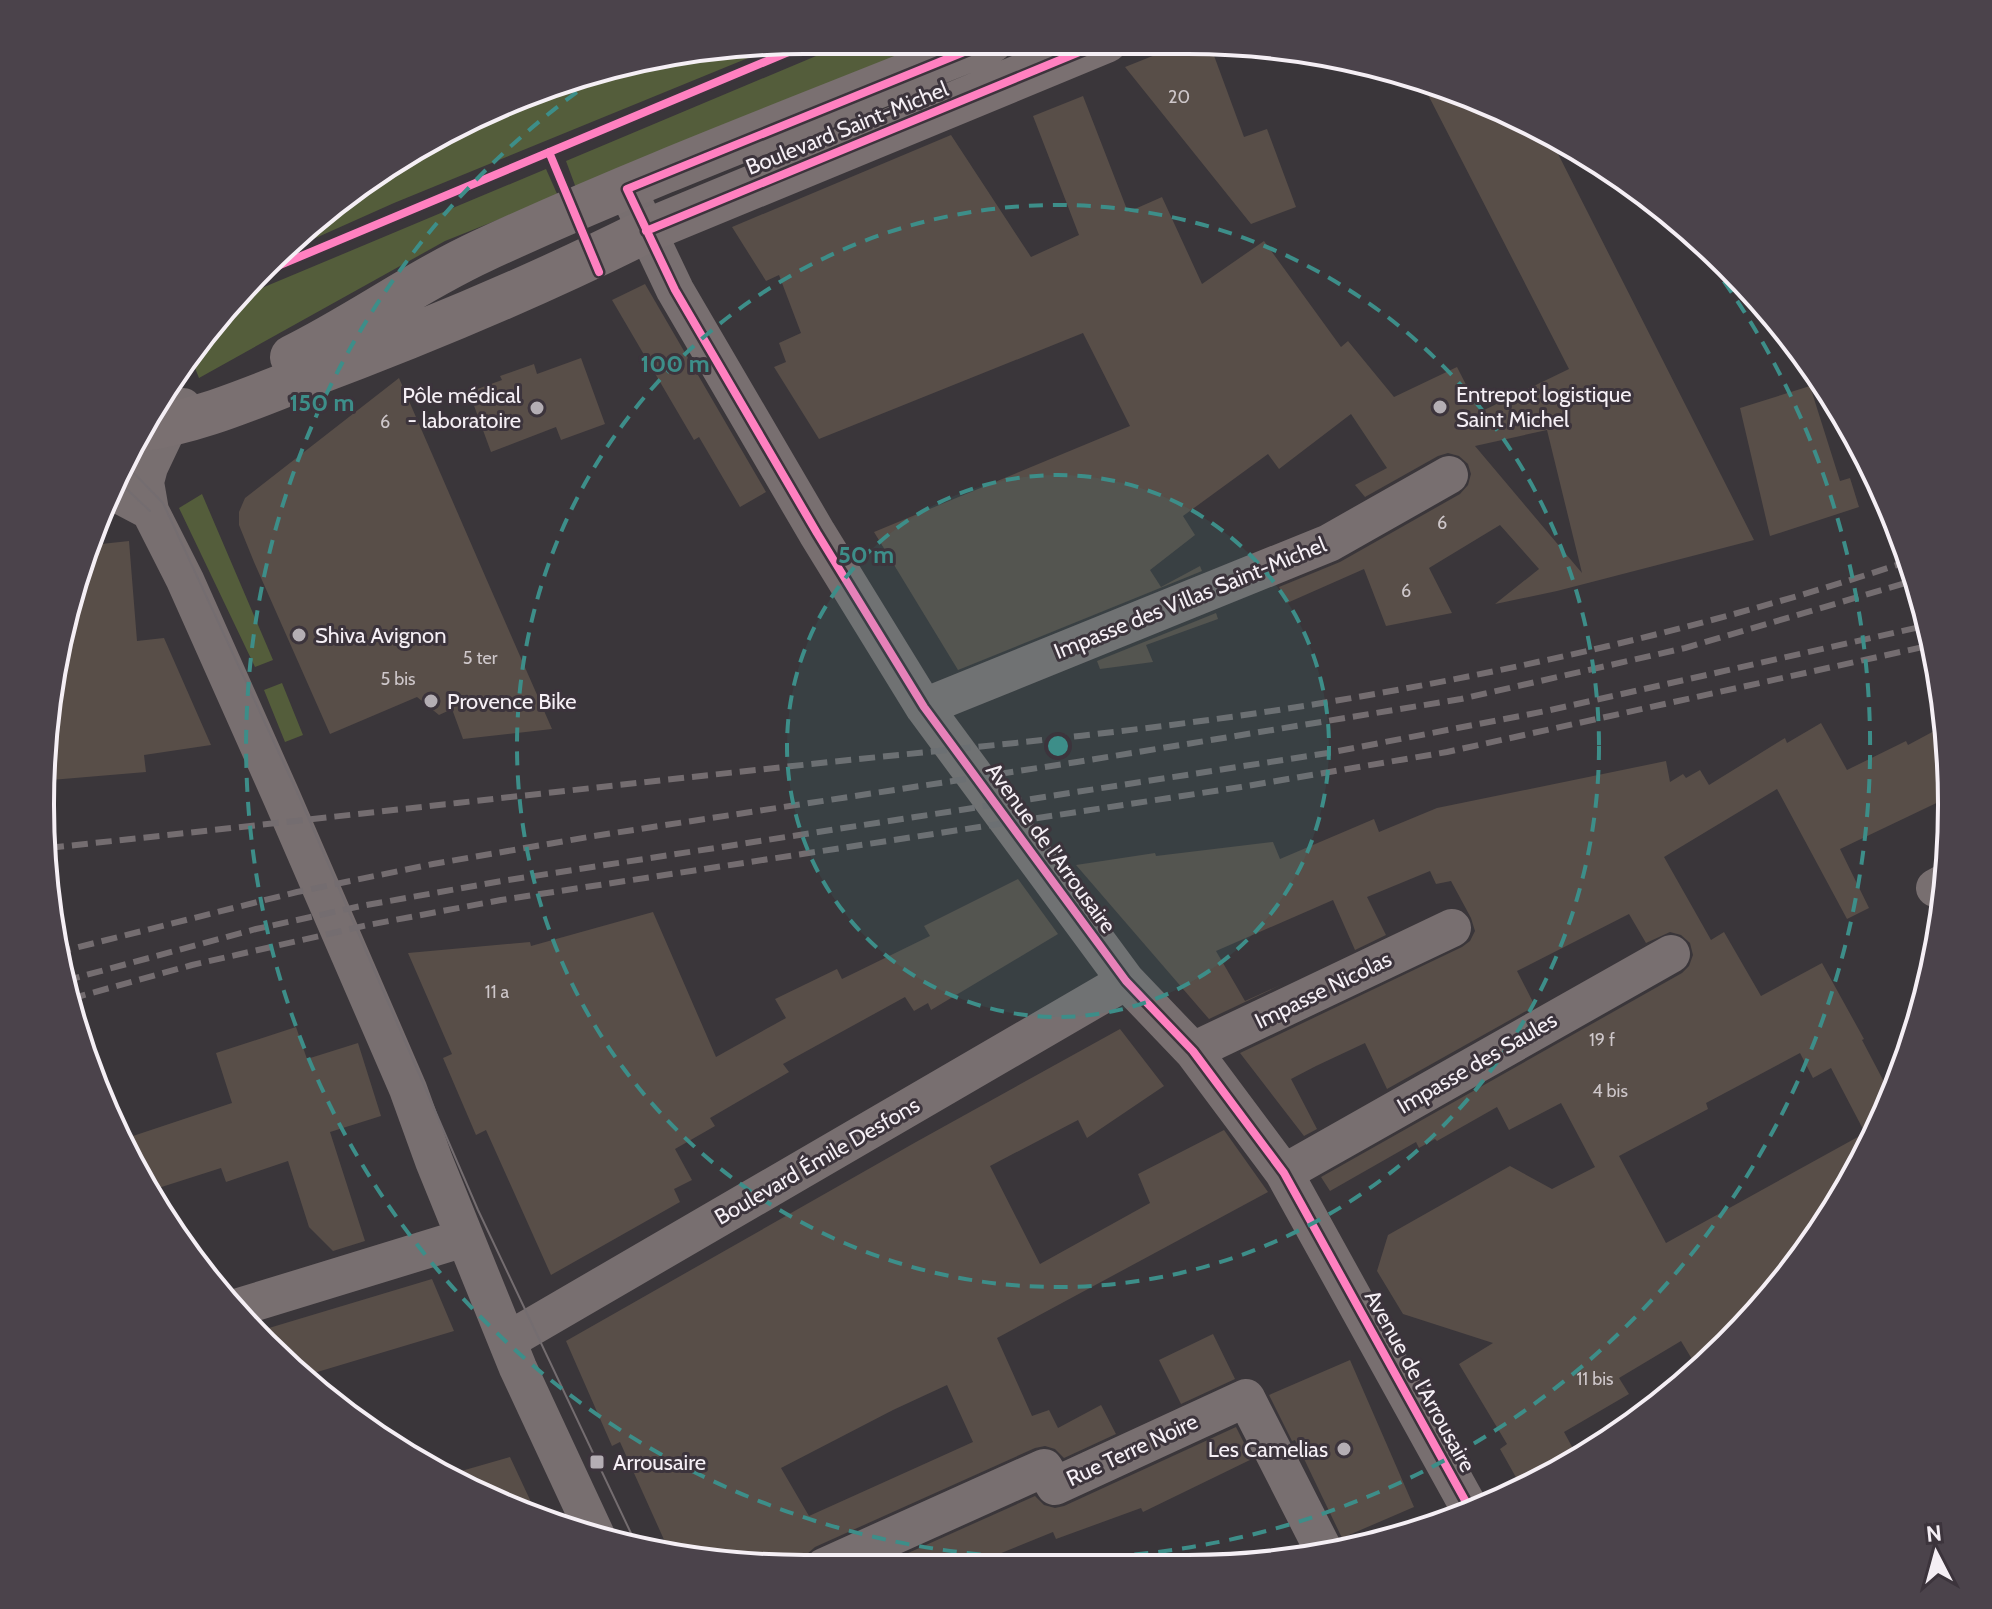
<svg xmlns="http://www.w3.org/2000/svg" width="1992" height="1609" font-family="Cabin,sans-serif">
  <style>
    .green { fill: #545d3b }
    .building { fill: #584e48; fill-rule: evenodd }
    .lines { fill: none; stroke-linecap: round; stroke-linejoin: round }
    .minor { stroke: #786f70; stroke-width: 38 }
    .major { stroke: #7a7071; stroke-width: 44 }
    .tram { stroke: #746d70; stroke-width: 2 }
    .rail { stroke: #746d70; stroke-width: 6; stroke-dasharray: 16 8; stroke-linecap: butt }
    .cycleway-casing { stroke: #3c343c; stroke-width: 13 }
    .cycleway { stroke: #ff80c0; stroke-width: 8 }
    .ring { fill: none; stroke: #3d8e89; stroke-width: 4; stroke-dasharray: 14 10 }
    .poi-dot { fill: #b4aeb4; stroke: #3c343c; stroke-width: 3 }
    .labels { text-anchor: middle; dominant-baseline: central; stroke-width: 6; stroke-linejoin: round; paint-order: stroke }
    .number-label { font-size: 18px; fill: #cec7ca }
    .street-label { font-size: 22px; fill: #f5eff5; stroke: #3c343c }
    .poi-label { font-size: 22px; fill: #f5eff5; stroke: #3c343c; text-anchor: start }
    .rim { fill: none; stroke: #f5eff5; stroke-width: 4 }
    .centre { fill: #3d8e89; stroke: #3c343c; stroke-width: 4 }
    .ring-label { font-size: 24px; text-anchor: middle; font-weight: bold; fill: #3d8e89; stroke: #3c343c; stroke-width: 6; stroke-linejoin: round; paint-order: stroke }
  </style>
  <rect width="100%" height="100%" fill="#3a363a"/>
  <path class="green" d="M 854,40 L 941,41 L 576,188 L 566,161 Z
    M 785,43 L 394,203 L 273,257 L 423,142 L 469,123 L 471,125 L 507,110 L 507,107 L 607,66 Z
    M 546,169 L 558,196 L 445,241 L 199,378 L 191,358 L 238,298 Z
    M 202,494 L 273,660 L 255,667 L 179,508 Z
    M 282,683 L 303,735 L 285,742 L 264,690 Z"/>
  <path class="building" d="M 1190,41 L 1209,42 L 1244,137 L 1267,129 L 1296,207 L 1251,224 L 1125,67 Z
    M 1423,85 L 1480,98 L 1553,144 L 1754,540 L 1557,591 L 1495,604 L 1539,569 L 1500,525 L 1429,568 L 1452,613 L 1386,626 L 1364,569 L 1287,603 L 1279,587 L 1340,562 L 1460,494 L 1468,485 L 1471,474 L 1468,464 L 1459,456 L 1448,453 L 1438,456 L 1365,497 L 1355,485 L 1387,468 L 1351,414 L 1279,469 L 1268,454 L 1183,516 L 1195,535 L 1150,570 L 1161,587 L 1200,566 L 1202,571 L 958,670 L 874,532 L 1130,426 L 1083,333 L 819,439 L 774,367 L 786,362 L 779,343 L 801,333 L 779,275 L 766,281 L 732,227 L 951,135 L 1031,257 L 1079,235 L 1033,116 L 1083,96 L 1128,212 L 1162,197 L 1202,284 L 1264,241 L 1341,347 L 1348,341 L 1394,397 L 1457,367 L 1480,412 L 1569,369 ZM 1547,430 L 1582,573 L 1475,446 Z
    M 645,284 L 766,492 L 740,507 L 699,437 L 694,440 L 612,300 Z
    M 581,358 L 605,424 L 561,440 L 556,427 L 491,452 L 469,392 L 502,380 L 500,376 L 534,364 L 537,374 Z
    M 399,378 L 489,585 L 552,729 L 463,739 L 452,709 L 439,715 L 417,697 L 330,734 L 254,562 L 239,525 L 239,512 L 245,498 Z
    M 1810,386 L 1840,481 L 1850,478 L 1859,507 L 1770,536 L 1740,408 Z
    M 129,541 L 137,641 L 164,638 L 211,745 L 144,755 L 146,772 L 51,780 L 50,765 L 42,766 L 42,755 L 66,606 L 92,545 Z
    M 1216,613 L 1218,619 L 1146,645 L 1153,662 L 1100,669 L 1097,661 Z
    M 1821,723 L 1847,770 L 1906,741 L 1908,745 L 1936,730 L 1939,738 L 1947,734 L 1950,754 L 1949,797 L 1840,849 L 1869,908 L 1847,919 L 1777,789 L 1664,857 L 1711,940 L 1724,932 L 1761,996 L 1822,963 L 1864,1039 L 1862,1040 L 1891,1095 L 1850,1186 L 1763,1308 L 1698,1369 L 1681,1341 L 1619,1378 L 1629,1394 L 1564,1432 L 1577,1456 L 1522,1488 L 1500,1449 L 1507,1444 L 1459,1364 L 1493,1343 L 1403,1314 L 1377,1271 L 1388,1235 L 1510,1166 L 1552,1189 L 1595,1167 L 1561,1103 L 1509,1130 L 1497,1107 L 1437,1141 L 1435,1139 L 1419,1148 L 1416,1142 L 1330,1191 L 1321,1177 L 1682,973 L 1689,966 L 1693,955 L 1690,943 L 1681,935 L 1670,932 L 1646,943 L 1629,914 L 1517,971 L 1535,1006 L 1387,1089 L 1365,1043 L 1316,1066 L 1291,1079 L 1317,1129 L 1304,1136 L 1240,1053 L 1462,947 L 1470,941 L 1475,931 L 1471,918 L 1451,881 L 1436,884 L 1430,871 L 1367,897 L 1386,935 L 1355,950 L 1333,900 L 1216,951 L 1245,1001 L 1285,983 L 1209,1019 L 1076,865 L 1155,853 L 1156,856 L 1273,842 L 1280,859 L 1374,819 L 1379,832 L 1437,808 L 1666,761 L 1670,782 L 1683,774 L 1686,778 L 1700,770 L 1709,785 L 1785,738 L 1787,743 ZM 1800,1053 L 1813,1078 L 1831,1068 L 1865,1133 L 1666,1243 L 1619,1156 L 1708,1109 L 1706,1103 Z
    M 1018,879 L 1058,934 L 931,1010 L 928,1003 L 914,1011 L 905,997 L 783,1064 L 789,1072 L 710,1118 L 715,1126 L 675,1149 L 692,1180 L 674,1189 L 680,1202 L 551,1275 L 486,1130 L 476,1135 L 443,1058 L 452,1054 L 408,953 L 530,942 L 531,946 L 653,912 L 716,1057 L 786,1018 L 775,999 L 837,969 L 842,979 L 930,936 L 924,926 Z
    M 296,1027 L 307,1059 L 358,1043 L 381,1116 L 330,1132 L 365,1241 L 333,1251 L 309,1227 L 288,1161 L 226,1182 L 221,1168 L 149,1191 L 118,1141 L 232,1103 L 216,1053 Z
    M 1120,1029 L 1164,1086 L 1087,1138 L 1078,1120 L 990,1166 L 1040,1264 L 1150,1203 L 1138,1174 L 1224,1130 L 1268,1192 L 997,1338 L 1032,1416 L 1049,1410 L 1058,1428 L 1101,1405 L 1116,1434 L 1064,1458 L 1055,1449 L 1045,1446 L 1035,1448 L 815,1547 L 806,1555 L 802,1567 L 755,1567 L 670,1553 L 620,1442 L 612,1446 L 566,1341 L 916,1142 ZM 947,1385 L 973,1442 L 809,1516 L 781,1468 L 893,1410 Z
    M 432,1279 L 454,1331 L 304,1376 L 259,1331 Z
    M 1213,1334 L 1235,1379 L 1181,1404 L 1159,1360 Z
    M 1350,1360 L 1414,1507 L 1342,1538 L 1295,1440 L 1292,1441 L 1269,1395 Z
    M 1236,1427 L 1252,1459 L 1143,1512 L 1141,1508 L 1056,1539 L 1053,1532 L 967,1567 L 877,1567 L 1035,1496 L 1044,1505 L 1055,1508 L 1064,1506 Z
    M 510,1457 L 538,1517 L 467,1490 L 444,1476 Z"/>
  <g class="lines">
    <path class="minor" d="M 627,189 L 675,290 L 817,533 L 924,707 L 1126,981 L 1193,1051 L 1284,1173 L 1471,1511
      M 183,407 L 168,427 L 149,467 L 145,482 L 150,511 L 185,580 L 282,798 L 408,1089 L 434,1161 L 518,1368 L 598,1540
      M 114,492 L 150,511
      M 924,707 L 1329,543 L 1449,475
      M 1935,888 L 1946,882
      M 1193,1051 L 1452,928
      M 1284,1173 L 1671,954
      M 236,1308 L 464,1238
      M 507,1341 L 1126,981
      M 824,1567 L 1044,1468 L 1055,1486 L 1246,1398 L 1325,1553"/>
    <path class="major" d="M 292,357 C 357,325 415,282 482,251 C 648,174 821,110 991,41
      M 139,430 C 198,422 251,398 306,377 C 421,334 536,286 646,231 L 1106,41"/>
    <path class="tram" d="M 125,464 L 163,503 L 299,796 L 478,1210 L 638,1548
      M 118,481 L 150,511"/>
    <path class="rail" d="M 48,848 C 309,820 569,790 830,762 C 984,746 1138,732 1291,708 C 1500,675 1708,628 1909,561
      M 55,953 L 297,892 L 433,864 L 594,836 L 1077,762 L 1461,699 L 1685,648 L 1916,580
      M 64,981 L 256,929 L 361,906 L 502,881 L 1328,753 L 1546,711 L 1929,625
      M 70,999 L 192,965 L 368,925 L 501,900 L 1241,787 L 1447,752 L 1932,645"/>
    <defs>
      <path id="cycleway" d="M 991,41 L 627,189 L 675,290 L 817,533 L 924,707 L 1126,981 L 1193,1051 L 1284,1173 L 1471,1511
        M 549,152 L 599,272
        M 646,231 L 1106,41
        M 256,275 L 817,40"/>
    </defs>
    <use href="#cycleway" class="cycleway-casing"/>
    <use href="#cycleway" class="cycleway"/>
  </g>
  <circle cx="1058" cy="746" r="271" fill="#3d8e89" fill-opacity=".12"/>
  <g class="ring">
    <circle cx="1058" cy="746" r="271"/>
    <circle cx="1058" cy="746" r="541"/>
    <path d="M1680 224A812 812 0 1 1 616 65"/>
  </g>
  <g class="poi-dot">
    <circle cx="1440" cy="407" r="8"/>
    <circle cx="537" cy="408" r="8"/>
    <circle cx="299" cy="635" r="8"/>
    <circle cx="431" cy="701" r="8"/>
    <circle cx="1344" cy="1449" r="8"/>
    <rect x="589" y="1454" width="16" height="16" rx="4"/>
  </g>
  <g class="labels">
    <g class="number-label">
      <text x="1179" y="97">20</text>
      <text x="385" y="422">6</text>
      <text x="1442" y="523">6</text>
      <text x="1406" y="591">6</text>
      <text x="480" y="658">5 ter</text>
      <text x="398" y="679">5 bis</text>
      <text x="497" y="992">11 a</text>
      <text x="1602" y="1040">19 f</text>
      <text x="1610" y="1091">4 bis</text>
      <text x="1595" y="1379">11 bis</text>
    </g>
    <g class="street-label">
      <text transform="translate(847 128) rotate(-22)">Boulevard Saint-Michel</text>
      <text transform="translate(1190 598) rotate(-22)">Impasse des Villas Saint-Michel</text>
      <text transform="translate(1051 848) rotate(54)">Avenue de l'Arrousaire</text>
      <text transform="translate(1323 990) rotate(-26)">Impasse Nicolas</text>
      <text transform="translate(1477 1063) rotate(-30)">Impasse des Saules</text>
      <text transform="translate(817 1161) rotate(-30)">Boulevard Émile Desfons</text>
      <text transform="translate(1420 1381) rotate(61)">Avenue de l'Arrousaire</text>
      <text transform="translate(1132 1450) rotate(-25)">Rue Terre Noire</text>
    </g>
    <g class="poi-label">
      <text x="1456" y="394">Entrepot logistique<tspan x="1456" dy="25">Saint Michel</tspan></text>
      <text x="521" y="395" text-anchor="end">Pôle médical<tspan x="521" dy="25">- laboratoire</tspan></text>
      <text x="315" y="635">Shiva Avignon</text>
      <text x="447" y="701">Provence Bike</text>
      <text x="1328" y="1449" text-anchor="end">Les Camelias</text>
      <text x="613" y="1462">Arrousaire</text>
    </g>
  </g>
  <path d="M0 0H1992V1609H0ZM804 54H1188A750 750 0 0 1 1938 804V805A750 750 0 0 1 1188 1555H804A750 750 0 0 1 54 805V804A750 750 0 0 1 804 54Z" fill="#4b434b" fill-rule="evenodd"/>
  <path class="rim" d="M804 54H1188A750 750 0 0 1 1938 804V805A750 750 0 0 1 1188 1555H804A750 750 0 0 1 54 805V804A750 750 0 0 1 804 54Z"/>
  <circle cx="1058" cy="746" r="12" class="centre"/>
  <g class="ring-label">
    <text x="675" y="372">100 m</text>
    <text x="322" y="411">150 m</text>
    <text x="866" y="563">50 m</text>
  </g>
  <g transform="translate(1936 1553) rotate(354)" stroke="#3c343c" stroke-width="6" paint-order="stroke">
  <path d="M0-6L14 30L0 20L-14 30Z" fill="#f5eff5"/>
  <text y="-12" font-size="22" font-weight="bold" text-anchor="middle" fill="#f5eff5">N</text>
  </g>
</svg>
